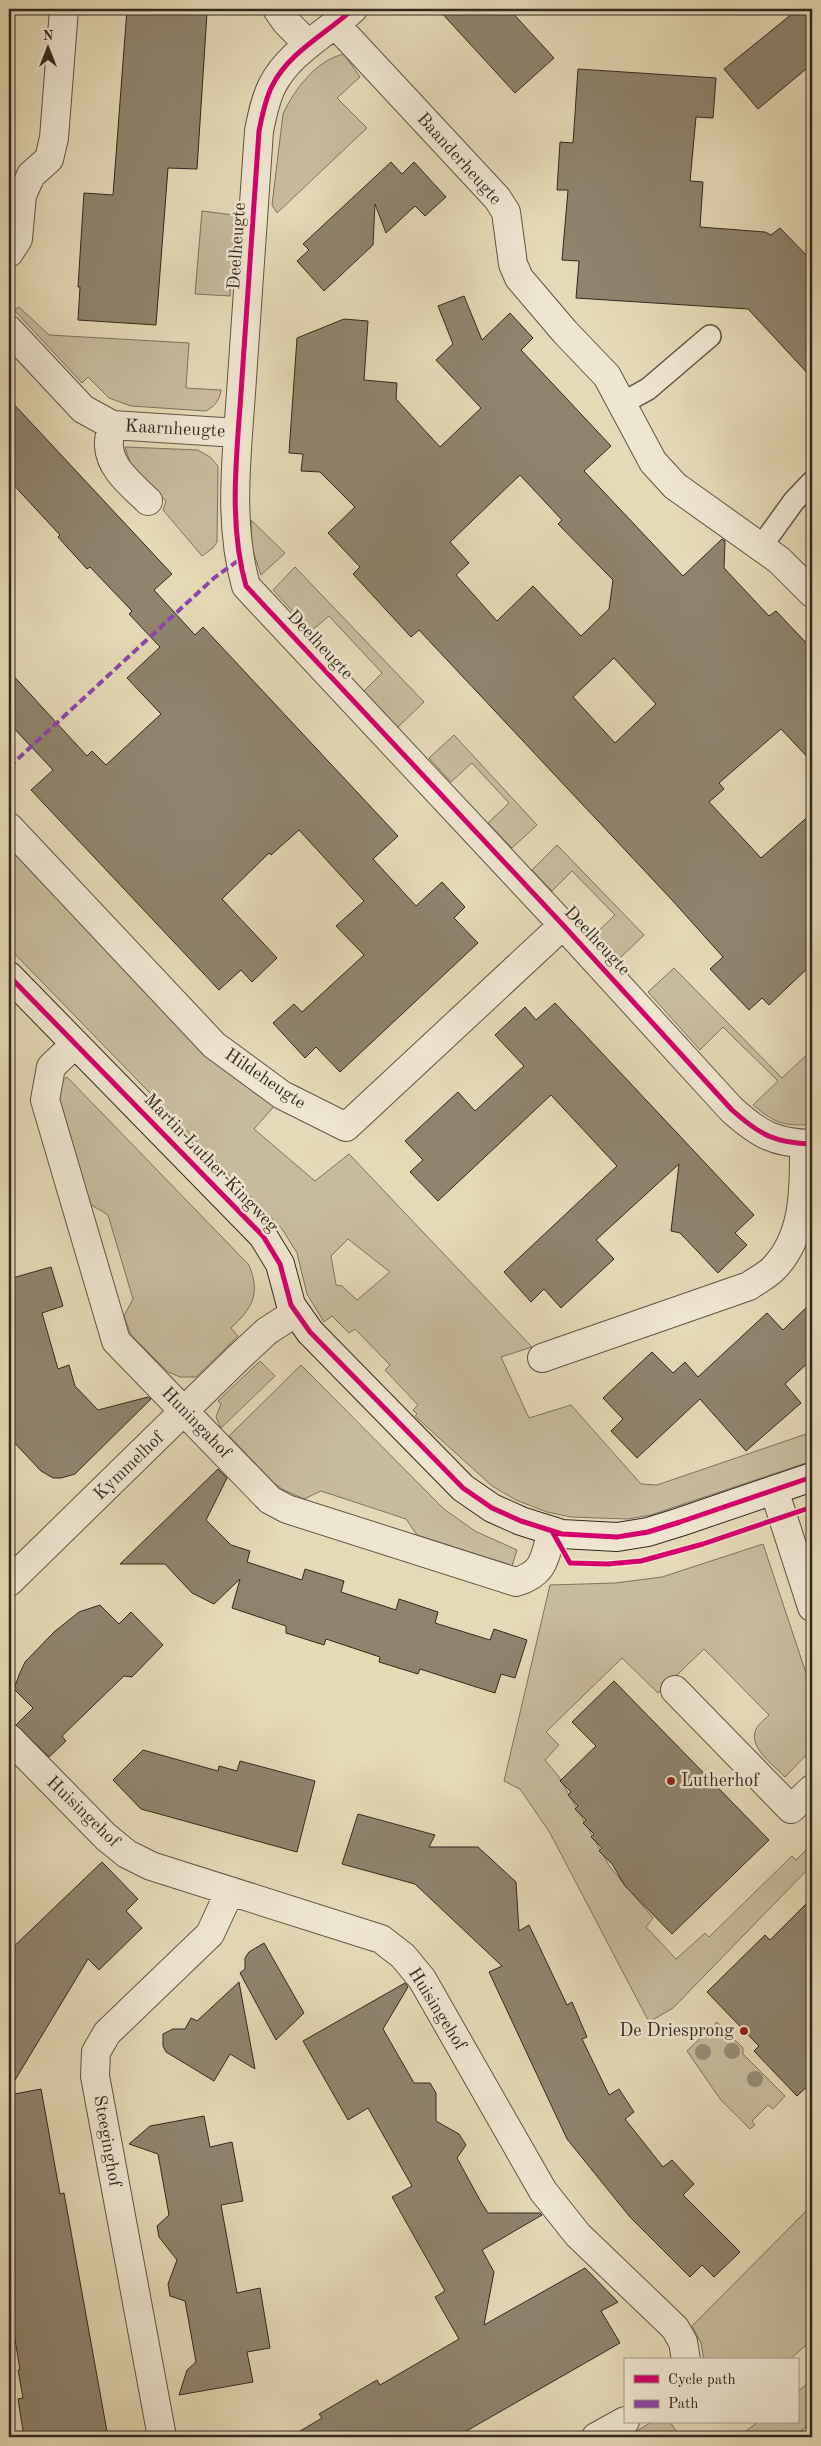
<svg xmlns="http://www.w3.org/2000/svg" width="821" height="2446" font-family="'Old Standard TT',serif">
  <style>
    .green { fill: #c8bb9c; stroke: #7e725d; fill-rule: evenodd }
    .building { fill: #90846d; stroke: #33281e; fill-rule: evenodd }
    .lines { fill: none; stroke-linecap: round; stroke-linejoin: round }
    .lane-casing { stroke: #605444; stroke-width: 24 }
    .street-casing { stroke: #605444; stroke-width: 30 }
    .secondary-casing { stroke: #33281e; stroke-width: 30 }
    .lane { stroke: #efe6d0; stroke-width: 21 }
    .street { stroke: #efe6d0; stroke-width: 28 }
    .secondary { stroke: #efe6d0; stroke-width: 28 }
    .quiet { stroke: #8e44ad; stroke-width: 4; stroke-dasharray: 8 4; stroke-linecap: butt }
    .cycleway-casing { stroke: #efe6d0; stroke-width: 8 }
    .cycleway { stroke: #d6006c; stroke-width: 5 }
    .tree { fill: #988c74 }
    .poi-dot { fill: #8f2418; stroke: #efe6d0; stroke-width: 2 }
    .labels { text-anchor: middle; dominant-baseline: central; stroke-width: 5; stroke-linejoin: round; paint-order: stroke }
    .street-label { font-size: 18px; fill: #33281e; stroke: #efe6d0 }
    .poi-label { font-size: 18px; fill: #33281e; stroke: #efe6d0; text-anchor: start }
  </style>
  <rect width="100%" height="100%" fill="#e6d9b6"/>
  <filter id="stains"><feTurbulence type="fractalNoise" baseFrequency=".004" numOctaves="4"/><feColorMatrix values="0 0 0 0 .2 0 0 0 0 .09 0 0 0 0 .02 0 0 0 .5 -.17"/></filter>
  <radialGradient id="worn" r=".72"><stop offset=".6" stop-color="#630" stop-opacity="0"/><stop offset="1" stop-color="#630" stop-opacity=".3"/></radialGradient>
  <path class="green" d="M 344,54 L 360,77 L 337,98 L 367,128 L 277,213 L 272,205 L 283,114 C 294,90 316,60 344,54 Z
    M 202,211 L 234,215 L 230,296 L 195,294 Z
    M 19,307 L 49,335 L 189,343 L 186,388 L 221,390 C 220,400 215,406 206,411 L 131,406 L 109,398 L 88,377 L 82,383 L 14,310 Z
    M 125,447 L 198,450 L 210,457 L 218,466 L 217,542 L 213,548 L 202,556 L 163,510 L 166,501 L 132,468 Z
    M 251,520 L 285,553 L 261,575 L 252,548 Z
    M 295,567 L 424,702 L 397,728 L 362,693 L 382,673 L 329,616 L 311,631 L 273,590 Z
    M 454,735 L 537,825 L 512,848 L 488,823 L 509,803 L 472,763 L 451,782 L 429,758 Z
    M 557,845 L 644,935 L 619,959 L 595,934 L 615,915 L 572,871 L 552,891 L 532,870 Z
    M 9,847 L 203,1054 L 277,1103 L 254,1129 L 315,1181 L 349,1154 L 532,1347 L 501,1357 L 529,1418 L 571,1405 L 641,1484 L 657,1485 L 812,1432 L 812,1461 L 651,1515 L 628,1519 L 571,1517 L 547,1512 L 516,1500 L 492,1486 L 415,1416 L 417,1414 L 413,1410 L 418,1405 L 385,1370 L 390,1365 L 355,1329 L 349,1333 L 332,1316 L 324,1322 L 307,1294 L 297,1253 L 282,1229 L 9,948 ZM 348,1239 L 390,1272 L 357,1300 L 342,1286 L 336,1285 L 331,1256 Z
    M 674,968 L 782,1078 L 812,1050 L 812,1125 C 781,1125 778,1125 753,1105 L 778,1081 L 723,1027 L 700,1050 L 648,992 Z
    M 67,1077 L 249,1265 C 261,1295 252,1308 231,1328 L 238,1336 L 196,1377 L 180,1377 L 168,1372 L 131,1335 L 124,1316 L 133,1299 L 108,1215 L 90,1204 L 58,1094 L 61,1081 Z
    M 260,1361 L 275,1376 L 221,1428 L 216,1417 L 221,1404 L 218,1401 Z
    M 301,1365 L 444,1509 L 475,1531 L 517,1550 L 512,1566 L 417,1535 L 406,1519 L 321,1491 L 304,1499 L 282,1489 L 274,1483 L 229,1436 Z
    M 763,1544 L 812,1691 L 812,1749 L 785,1777 C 774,1765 744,1745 758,1726 C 761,1722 765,1719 769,1715 L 704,1649 L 658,1693 L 622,1658 L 546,1732 L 559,1745 L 545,1760 L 559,1777 L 610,1867 L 653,1918 L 646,1927 L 676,1959 L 705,1933 L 709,1937 L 792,1856 L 796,1860 L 807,1849 L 812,1853 L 812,1865 L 673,2008 L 649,2022 L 550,1833 L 520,1789 L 504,1781 L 550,1585 L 615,1583 L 662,1577 Z
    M 717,2022 L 743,2048 L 743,2054 L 785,2096 L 773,2109 L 768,2105 L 752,2121 L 755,2125 L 750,2129 L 720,2099 L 687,2051 Z
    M 811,2206 L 812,2340 L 789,2360 L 704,2360 L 701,2343 L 692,2326 Z
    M 812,2380 L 812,2422 L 793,2437 L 738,2437 L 758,2422 L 797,2422 L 797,2392 Z
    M 652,2422 L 670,2422 L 677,2432 L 668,2437 L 626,2437 Z"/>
  <path class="building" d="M 127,9 L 196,9 L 196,12 L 207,13 L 197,169 L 168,168 L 156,325 L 78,320 L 80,287 L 78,287 L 84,193 L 113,195 Z
    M 438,9 L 509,9 L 554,58 L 515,93 Z
    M 798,9 L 812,9 L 812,64 L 758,109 L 724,69 Z
    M 578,69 L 716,78 L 713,118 L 696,117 L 690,181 L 703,182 L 700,227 L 765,232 L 771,235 L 780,228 L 812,261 L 812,378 L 748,309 L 576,298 L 579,261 L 562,260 L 568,190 L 557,190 L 560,142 L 573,143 Z
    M 391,162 L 402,174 L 414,162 L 446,197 L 425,216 L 415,206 L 386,233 L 375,204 L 373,245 L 324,291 L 297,261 L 309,250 L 303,244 Z
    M 464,296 L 482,340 L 510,313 L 533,338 L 521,350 L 611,446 L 584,471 L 683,576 L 722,539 L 725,541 L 724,568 L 769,616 L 776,611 L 812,649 L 812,762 L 781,729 L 719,783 L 724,789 L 709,802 L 761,858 L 812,813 L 812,964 L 769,1005 L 762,998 L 749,1010 L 710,969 L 723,957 L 672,900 L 419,630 L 411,637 L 353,574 L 360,567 L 328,533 L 355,507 L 320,472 L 301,471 L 303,454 L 289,453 L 297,338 L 344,319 L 368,321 L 364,380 L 397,383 L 396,399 L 440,447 L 481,408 L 436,360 L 453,344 L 438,306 ZM 520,475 L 562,520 L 558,524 L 613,580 L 609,609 L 581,636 L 533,586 L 497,621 L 456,575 L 469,563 L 450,542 ZM 614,658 L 656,704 L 615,743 L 573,697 Z
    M 9,399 L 172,574 L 154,590 L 195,635 L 203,627 L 398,836 L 373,859 L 416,906 L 442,882 L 465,907 L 454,918 L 478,943 L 340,1072 L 316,1047 L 305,1058 L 273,1023 L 294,1004 L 302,1012 L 364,955 L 336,926 L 364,901 L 299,830 L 271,855 L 269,853 L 222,899 L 277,958 L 252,982 L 241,970 L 219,990 L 31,790 L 53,770 L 9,723 L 9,671 L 87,756 L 92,751 L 106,765 L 161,714 L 127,678 L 160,647 L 129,614 L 132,611 L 90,567 L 87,569 L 58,537 L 60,535 L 9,480 Z
    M 555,1003 L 754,1215 L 735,1233 L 747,1245 L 718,1273 L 680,1233 L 671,1231 L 679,1164 L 596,1240 L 614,1259 L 561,1308 L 544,1289 L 531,1302 L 504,1272 L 617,1166 L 551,1095 L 438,1201 L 410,1172 L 423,1160 L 405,1141 L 458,1092 L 475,1111 L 524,1066 L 495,1035 L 525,1007 L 536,1020 Z
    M 51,1267 L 63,1306 L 42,1313 L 58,1369 L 69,1365 L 75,1386 L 98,1410 L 148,1397 L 151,1399 L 75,1474 L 61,1478 L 53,1478 L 41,1471 L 9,1437 L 9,1279 Z
    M 812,1302 L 812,1359 L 785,1384 L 801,1403 L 746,1451 L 700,1399 L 637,1458 L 611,1431 L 623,1419 L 603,1398 L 652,1352 L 673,1373 L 685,1362 L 698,1377 L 767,1313 L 783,1330 Z
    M 218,1469 L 227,1478 L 206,1520 L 231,1545 L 250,1551 L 247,1562 L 302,1580 L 305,1569 L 344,1581 L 341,1592 L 396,1610 L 399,1599 L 438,1612 L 435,1623 L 490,1640 L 494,1629 L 527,1640 L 515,1678 L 501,1674 L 495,1693 L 420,1669 L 418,1674 L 379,1662 L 380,1657 L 326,1639 L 324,1645 L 286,1633 L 286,1626 L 232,1608 L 240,1579 L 214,1604 L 192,1593 L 165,1564 L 120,1564 Z
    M 100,1605 L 119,1624 L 131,1612 L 163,1645 L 132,1677 L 124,1676 L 62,1736 L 66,1741 L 49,1757 L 16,1725 L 33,1708 L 14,1689 L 19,1675 L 25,1662 L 54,1632 L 79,1612 Z
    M 614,1681 L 769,1840 L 672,1934 L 625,1886 L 612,1864 L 599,1851 L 602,1848 L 591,1837 L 594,1834 L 583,1823 L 586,1820 L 575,1809 L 578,1806 L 568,1795 L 571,1792 L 560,1781 L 596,1746 L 572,1722 Z
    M 143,1750 L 218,1771 L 219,1766 L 237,1771 L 240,1761 L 315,1781 L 297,1852 L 141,1809 L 113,1780 Z
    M 358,1814 L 435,1835 L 429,1847 L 478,1847 L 516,1882 L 519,1931 L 529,1925 L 567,2005 L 572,2002 L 587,2037 L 582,2039 L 609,2095 L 619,2089 L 634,2112 L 625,2119 L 663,2167 L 672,2160 L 694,2184 L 683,2195 L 740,2252 L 714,2277 L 702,2265 L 690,2277 L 630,2217 L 567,2139 L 489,1972 L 502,1966 L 415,1884 L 342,1864 Z
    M 102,1862 L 138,1899 L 126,1911 L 142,1928 L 99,1970 L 88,1959 L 9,2090 L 9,1951 Z
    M 812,1898 L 812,2082 L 797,2096 L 754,2051 L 759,2046 L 707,1992 L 765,1935 L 770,1940 Z
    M 264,1943 L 304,2013 L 276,2040 L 240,1973 L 245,1969 L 245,1958 L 249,1952 Z
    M 239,1982 L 255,2069 L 230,2054 L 214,2081 L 166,2052 L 163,2046 L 163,2034 L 173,2029 L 185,2029 L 191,2018 L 197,2021 Z
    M 405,1983 L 408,1987 L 383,2029 L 414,2083 L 430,2083 L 436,2093 L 436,2121 L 459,2134 L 466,2145 L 457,2158 L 481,2202 L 488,2213 L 540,2213 L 542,2215 L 482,2250 L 494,2272 L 484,2325 L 585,2268 L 618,2302 L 601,2311 L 620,2343 L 456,2437 L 290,2437 L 322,2418 L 319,2414 L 377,2380 L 380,2385 L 459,2339 L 435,2297 L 445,2291 L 392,2197 L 412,2186 L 368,2108 L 348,2120 L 303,2041 Z
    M 41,2089 L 60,2194 L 64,2193 L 108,2437 L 24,2437 L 18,2399 L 23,2398 L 18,2370 L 20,2370 L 9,2303 L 9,2095 Z
    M 204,2116 L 210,2147 L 232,2142 L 243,2201 L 221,2205 L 237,2293 L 260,2288 L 270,2348 L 247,2352 L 253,2382 L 179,2395 L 187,2370 L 196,2362 L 185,2301 L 170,2296 L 168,2284 L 177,2260 L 159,2237 L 157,2226 L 169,2215 L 158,2154 L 129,2144 L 150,2126 Z"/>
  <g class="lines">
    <defs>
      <path id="lane" d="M 621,404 L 648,389 L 710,336
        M 760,548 L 794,501 L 812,482"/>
      <path id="street" d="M 277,9 L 286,22 L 308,44
        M 353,9 C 326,34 289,52 272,86 C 265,100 262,116 259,131 C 253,213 248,296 242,378 C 238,446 227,519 246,586 L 563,925 L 732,1110 C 760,1135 775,1143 812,1144
        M 336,25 L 497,198 L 506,212 L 513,264 L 519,278 L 565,332 L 607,376 L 653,462 L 675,486 L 779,560 L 812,593
        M 9,253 L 18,239 L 22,195 L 31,175 L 49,159 L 54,138 L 64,9
        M 9,330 L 83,409 L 112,425 L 238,433
        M 112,425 C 111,432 108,439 109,446 C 110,469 133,486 148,501
        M 9,827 L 214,1045 L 282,1095 L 346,1127 L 563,925
        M 75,1044 L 51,1067 L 45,1100 L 116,1341 L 270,1500 L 287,1509 L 516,1582 C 545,1573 544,1559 552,1531
        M 542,1358 L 749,1286 C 757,1280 768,1275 774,1268 C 806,1235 804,1186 804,1144
        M 774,1490 L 812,1607
        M 9,1582 L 238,1358 L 267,1331 L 295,1313
        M 675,1690 L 791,1809 L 812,1789
        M 9,1738 L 106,1837 L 127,1854 L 151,1866 L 381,1939 L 403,1956 L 422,1979 L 543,2191 L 578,2235 L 675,2328 L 683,2342 L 686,2360
        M 162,2437 L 95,2076 L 96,2052 L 107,2033 L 210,1934 L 230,1891
        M 596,2437 L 625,2421"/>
      <path id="secondary" d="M 9,976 L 263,1236 L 280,1264 L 291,1305 L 310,1332 L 463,1488 L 492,1508 L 521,1521 L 562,1534 L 617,1537 L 648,1532 L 680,1522 L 812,1477"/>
    </defs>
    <use href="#lane" class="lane-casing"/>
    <use href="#street" class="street-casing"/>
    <use href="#secondary" class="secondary-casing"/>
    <use href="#lane" class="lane"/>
    <use href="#street" class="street"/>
    <use href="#secondary" class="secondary"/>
    <path class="quiet" d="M 9,767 L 214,578 L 239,560"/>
    <defs>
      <path id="cycleway" d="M 353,9 C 326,34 289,52 272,86 C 265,100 262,116 259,131 C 253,213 248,296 242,378 C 238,446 227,519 246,586 L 563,925 L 732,1110 C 760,1135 775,1143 812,1144
        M 9,976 L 263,1236 L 280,1264 L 291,1305 L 310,1332 L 463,1488 L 492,1508 L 521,1521 L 562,1534 L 617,1537 L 648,1532 L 680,1522 L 812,1477
        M 552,1531 L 570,1563 L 608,1564 L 641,1561 L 703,1544 L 812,1507"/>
    </defs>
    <use href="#cycleway" class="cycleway-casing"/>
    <use href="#cycleway" class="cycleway"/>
  </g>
  <g class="tree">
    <circle cx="732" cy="2051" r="8"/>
    <circle cx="703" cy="2052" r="8"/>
    <circle cx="755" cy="2079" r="8"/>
  </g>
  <g class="poi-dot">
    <circle cx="671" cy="1781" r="5"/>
    <circle cx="744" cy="2031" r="5"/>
  </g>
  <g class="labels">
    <g class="street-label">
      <text transform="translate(459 159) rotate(48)">Baanderheugte</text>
      <text transform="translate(237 246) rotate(-86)">Deelheugte</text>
      <text transform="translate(175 429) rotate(3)">Kaarnheugte</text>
      <text transform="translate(320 645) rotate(47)">Deelheugte</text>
      <text transform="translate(597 941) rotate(47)">Deelheugte</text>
      <text transform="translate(265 1079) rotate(34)">Hildeheugte</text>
      <text transform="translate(211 1163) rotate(46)">Martin Luther Kingweg</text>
      <text transform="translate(196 1423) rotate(46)">Huningahof</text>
      <text transform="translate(129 1466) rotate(-44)">Kymmelhof</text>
      <text transform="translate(83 1812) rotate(44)">Huisingehof</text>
      <text transform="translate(437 2009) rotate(58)">Huisingehof</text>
      <text transform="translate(107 2141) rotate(80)">Steeginghof</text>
    </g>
    <g class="poi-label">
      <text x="681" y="1781">Lutherhof</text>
      <text x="734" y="2031" text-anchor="end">De Driesprong</text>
    </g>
  </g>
  <rect width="821" height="2446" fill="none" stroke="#e6d9b6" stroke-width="30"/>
  <rect x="10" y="10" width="801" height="2426" fill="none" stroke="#33281e" stroke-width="2.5"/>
  <rect x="15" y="15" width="791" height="2416" fill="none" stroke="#33281e"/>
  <rect x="624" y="2358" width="175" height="65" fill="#efe6d0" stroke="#a49a89"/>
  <rect x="634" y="2375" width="25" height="8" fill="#d6006c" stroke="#a49a89"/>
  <text x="668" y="2384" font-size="15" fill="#33281e">Cycle path</text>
  <rect x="634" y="2400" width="25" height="8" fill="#8e44ad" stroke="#a49a89"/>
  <text x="668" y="2408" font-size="15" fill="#33281e">Path</text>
  <g transform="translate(48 48)" stroke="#efe6d0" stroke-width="4" paint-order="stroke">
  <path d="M0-4L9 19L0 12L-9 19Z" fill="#33281e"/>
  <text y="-8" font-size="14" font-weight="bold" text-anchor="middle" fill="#33281e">N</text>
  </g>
  <rect width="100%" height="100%" filter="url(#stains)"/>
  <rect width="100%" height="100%" fill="url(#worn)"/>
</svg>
